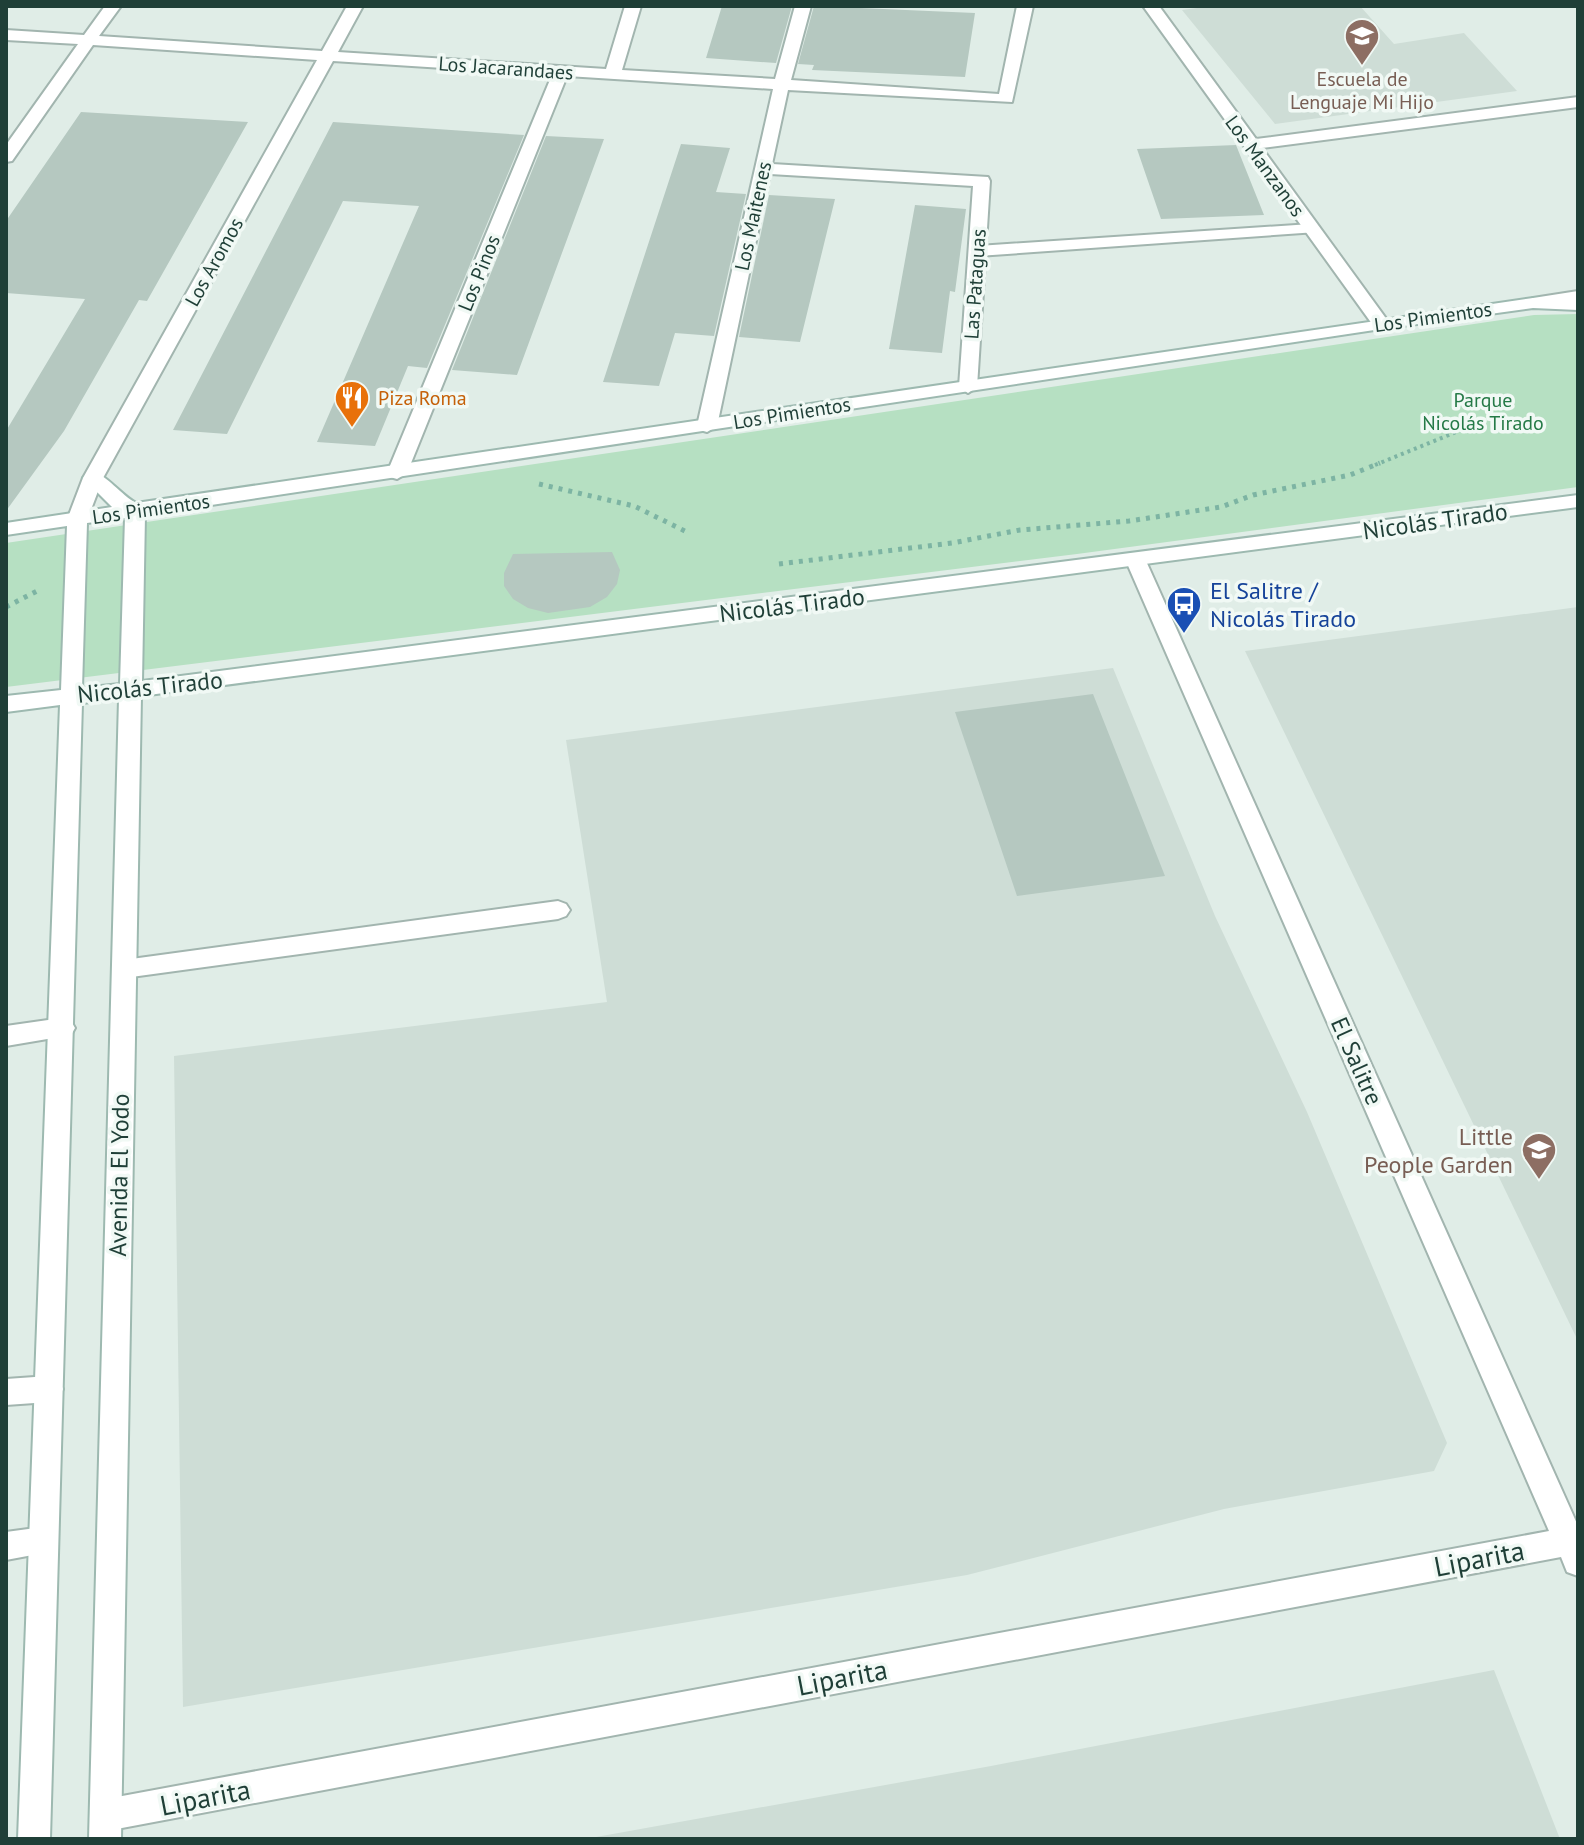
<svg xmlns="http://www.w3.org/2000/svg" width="1584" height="1845" font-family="'PT Sans',sans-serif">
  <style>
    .built { fill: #ceddd6 }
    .green { fill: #b6e0c2 }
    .building { fill: #b5c8c0 }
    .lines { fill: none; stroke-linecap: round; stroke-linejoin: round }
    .lane-casing { stroke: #a2b5af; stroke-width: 4 }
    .street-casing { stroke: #a2b5af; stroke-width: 4 }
    .secondary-casing { stroke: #9db9b0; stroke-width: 4 }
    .path-far1 { stroke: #7db4a3; stroke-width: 4; stroke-dasharray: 3 4; stroke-linecap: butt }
    .path { stroke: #7db4a3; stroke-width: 5; stroke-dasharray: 4 6; stroke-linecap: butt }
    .lane { fill: #fff; fill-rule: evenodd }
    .street { fill: #fff; fill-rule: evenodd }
    .secondary { fill: #fff; fill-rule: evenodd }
    .labels { text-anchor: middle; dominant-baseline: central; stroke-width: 7; stroke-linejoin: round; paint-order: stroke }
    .far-street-label { font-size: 20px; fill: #1f3f37; stroke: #f1f9f5 }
    .far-education-label { font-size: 20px; fill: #785e54; stroke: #f1f9f5 }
    .far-food-label { font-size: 20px; fill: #c56008; stroke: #f1f9f5; text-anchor: start }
    .far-park-label { font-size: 20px; fill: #257a47; stroke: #f1f9f5 }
    .street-label { font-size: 24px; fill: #1f3f37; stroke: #f1f9f5 }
    .transit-label { font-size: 24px; fill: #164399; stroke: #f1f9f5; text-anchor: start }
    .education-label { font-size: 24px; fill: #785e54; stroke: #f1f9f5; text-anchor: end }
    .near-street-label { font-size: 28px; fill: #1f3f37; stroke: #f1f9f5 }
  </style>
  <rect width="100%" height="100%" fill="#e0ede7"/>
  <path class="built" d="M 1212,6 L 1360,6 L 1394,44 L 1464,33 L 1517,91 L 1275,124 L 1182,10 Z
    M 1578,607 L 1578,1341 L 1245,651 Z
    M 1113,668 L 1215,916 L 1307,1112 L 1447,1443 L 1434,1471 L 1224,1509 L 967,1575 L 183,1707 L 174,1056 L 607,1002 L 566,740 Z
    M 1494,1670 L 1560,1839 L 585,1839 L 991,1766 Z"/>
  <path class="green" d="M 1578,314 L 1578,487 L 1077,554 L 6,687 L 6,543 L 1400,335 L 1534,315 Z"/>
  <path class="building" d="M 722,6 L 792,6 L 776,63 L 706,58 Z
    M 814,6 L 975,13 L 965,77 L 812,70 L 814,65 L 798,64 Z
    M 81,112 L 248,122 L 147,301 L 139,300 L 64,431 L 6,511 L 6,431 L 85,299 L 6,293 L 6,221 Z
    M 333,122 L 524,135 L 427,368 L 408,366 L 375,446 L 317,442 L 419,206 L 343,201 L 227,434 L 173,430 Z
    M 546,136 L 604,139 L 517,375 L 452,370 Z
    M 681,144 L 730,148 L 716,192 L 746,194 L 714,336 L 675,333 L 659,386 L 603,382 Z
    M 1236,145 L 1264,215 L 1161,219 L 1137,149 Z
    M 769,195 L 835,199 L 800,342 L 739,337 Z
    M 915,205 L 966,209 L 955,292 L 950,291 L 942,353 L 889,349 Z
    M 612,552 L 620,570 L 617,584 L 607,597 L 590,607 L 548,613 L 528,608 L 513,599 L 504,586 L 504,573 L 513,554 Z
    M 1093,694 L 1165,876 L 1017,896 L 955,712 Z"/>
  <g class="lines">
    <defs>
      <path id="lane" d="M 1311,224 L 1317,226 L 1317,232 L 978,256 L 970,251 L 978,246 Z"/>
      <path id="street" d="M 105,6 L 121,6 L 99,36 L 322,51 L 347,6 L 363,6 L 338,52 L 606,69 L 625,6 L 641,6 L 622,70 L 775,79 L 795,6 L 811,6 L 791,80 L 999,94 L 1017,6 L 1033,6 L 1012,102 L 788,90 L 772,164 L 988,177 L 990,181 L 977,387 L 968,393 L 959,387 L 973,186 L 770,174 L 717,426 L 707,432 L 700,430 L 697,426 L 773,89 L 567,76 L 407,473 L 397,479 L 390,477 L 387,473 L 552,75 L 333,61 L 103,478 L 87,520 L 84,525 L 70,525 L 67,520 L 83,478 L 317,60 L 93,45 L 12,161 L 6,162 L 6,145 L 78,44 L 6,40 L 6,30 L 84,35 Z
        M 1143,6 L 1159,6 L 1256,139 L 1578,97 L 1578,107 L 1262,148 L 1390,324 L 1381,329 L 1375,328 Z
        M 1578,291 L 1578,301 L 1533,308 L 1524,303 L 1533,298 Z
        M 1136,554 L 1146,561 L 1578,1526 L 1578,1576 L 1567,1572 L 1561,1557 L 106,1831 L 94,1827 L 90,1815 L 94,1803 L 106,1799 L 1549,1531 L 1126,561 Z
        M 558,901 L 566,904 L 570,910 L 566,916 L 558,919 L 124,978 L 115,976 L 112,969 L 115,962 L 124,960 Z
        M 62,1018 L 71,1021 L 75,1028 L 71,1035 L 6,1046 L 6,1026 Z
        M 49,1376 L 59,1380 L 63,1389 L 59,1398 L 49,1402 L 6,1405 L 6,1379 Z
        M 43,1527 L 54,1531 L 58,1541 L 54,1551 L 6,1560 L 6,1532 Z"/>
      <path id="secondary" d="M 1533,298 L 1578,300 L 1578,310 L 1533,308 L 1381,329 L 145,515 L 142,681 L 1578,495 L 1578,507 L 141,696 L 121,1839 L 89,1839 L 119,699 L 82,703 L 50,1839 L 18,1839 L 60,705 L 6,712 L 6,696 L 61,690 L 67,526 L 6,535 L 6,523 L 112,507 L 83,478 L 93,472 C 107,475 121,495 136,503 ZM 125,518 L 120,684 L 82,688 L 87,523 Z"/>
    </defs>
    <use href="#lane" class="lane-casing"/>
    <use href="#street" class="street-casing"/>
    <use href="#secondary" class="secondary-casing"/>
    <path class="path-far1" d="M 1375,465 L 1471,426"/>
    <path class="path" d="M 539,484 L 634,506 L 689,533
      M 779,564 L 952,543 L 1020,530 L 1129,521 L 1221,507 L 1253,495 L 1350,475 L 1380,463
      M 6,607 L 39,590"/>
    <use href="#lane" class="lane"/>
    <use href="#street" class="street"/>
    <use href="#secondary" class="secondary"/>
  </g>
  <defs>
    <symbol id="school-pin" viewBox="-11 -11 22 30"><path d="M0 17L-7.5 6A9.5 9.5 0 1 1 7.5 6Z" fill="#8d6e63" stroke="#f1f9f5"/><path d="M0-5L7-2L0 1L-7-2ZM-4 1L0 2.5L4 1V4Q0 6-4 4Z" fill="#fff"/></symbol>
    <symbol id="restaurant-pin" viewBox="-11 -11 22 30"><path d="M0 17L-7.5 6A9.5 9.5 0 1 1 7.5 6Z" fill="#e8710a" stroke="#f1f9f5"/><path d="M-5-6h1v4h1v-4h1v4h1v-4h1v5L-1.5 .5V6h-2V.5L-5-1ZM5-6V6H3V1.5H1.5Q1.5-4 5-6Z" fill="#fff"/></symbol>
    <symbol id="bus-pin" viewBox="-11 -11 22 30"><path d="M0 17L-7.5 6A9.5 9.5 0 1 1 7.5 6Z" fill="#1a4fb4" stroke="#f1f9f5"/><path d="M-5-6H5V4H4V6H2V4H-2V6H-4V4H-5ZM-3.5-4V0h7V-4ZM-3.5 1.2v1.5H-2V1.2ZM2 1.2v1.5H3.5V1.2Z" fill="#fff"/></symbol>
  </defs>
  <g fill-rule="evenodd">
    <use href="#school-pin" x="1342" y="16" width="40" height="54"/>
    <use href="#restaurant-pin" x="332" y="378" width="40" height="54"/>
    <use href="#bus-pin" x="1164" y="584" width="40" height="54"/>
    <use href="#school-pin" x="1519" y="1130" width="40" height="54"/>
  </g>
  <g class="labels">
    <g class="far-street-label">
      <text transform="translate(506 68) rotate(4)">Los Jacarandaes</text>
      <text transform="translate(1265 166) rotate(54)">Los Manzanos</text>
      <text transform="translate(753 216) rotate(-78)">Los Maitenes</text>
      <text transform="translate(214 262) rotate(-61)">Los Aromos</text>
      <text transform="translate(479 273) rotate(-68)">Los Pinos</text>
      <text transform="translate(975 284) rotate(-86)">Las Pataguas</text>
      <text transform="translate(1433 317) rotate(-8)">Los Pimientos</text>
      <text transform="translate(792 413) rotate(-9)">Los Pimientos</text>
      <text transform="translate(151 509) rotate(-8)">Los Pimientos</text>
    </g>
    <g class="far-education-label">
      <text x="1362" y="79">Escuela de<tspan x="1362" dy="23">Lenguaje Mi Hijo</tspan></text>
    </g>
    <g class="far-food-label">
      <text x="378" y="398">Piza Roma</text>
    </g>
    <g class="far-park-label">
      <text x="1483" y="400">Parque<tspan x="1483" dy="23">Nicolás Tirado</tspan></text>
    </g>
    <g class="street-label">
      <text transform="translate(1435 521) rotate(-8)">Nicolás Tirado</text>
      <text transform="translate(792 605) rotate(-7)">Nicolás Tirado</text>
      <text transform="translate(150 687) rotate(-6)">Nicolás Tirado</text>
      <text transform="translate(1357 1061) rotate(66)">El Salitre</text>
      <text transform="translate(119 1175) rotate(-89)">Avenida El Yodo</text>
    </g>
    <g class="transit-label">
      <text x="1210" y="590">El Salitre /<tspan x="1210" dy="28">Nicolás Tirado</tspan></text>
    </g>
    <g class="education-label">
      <text x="1513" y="1136">Little<tspan x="1513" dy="28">People Garden</tspan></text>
    </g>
    <g class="near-street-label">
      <text transform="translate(1479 1558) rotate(-11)">Liparita</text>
      <text transform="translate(842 1677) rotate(-11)">Liparita</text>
      <text transform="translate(205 1797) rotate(-11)">Liparita</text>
    </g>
  </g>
  <rect width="1584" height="1845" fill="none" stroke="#1f3f37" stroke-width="16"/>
</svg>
